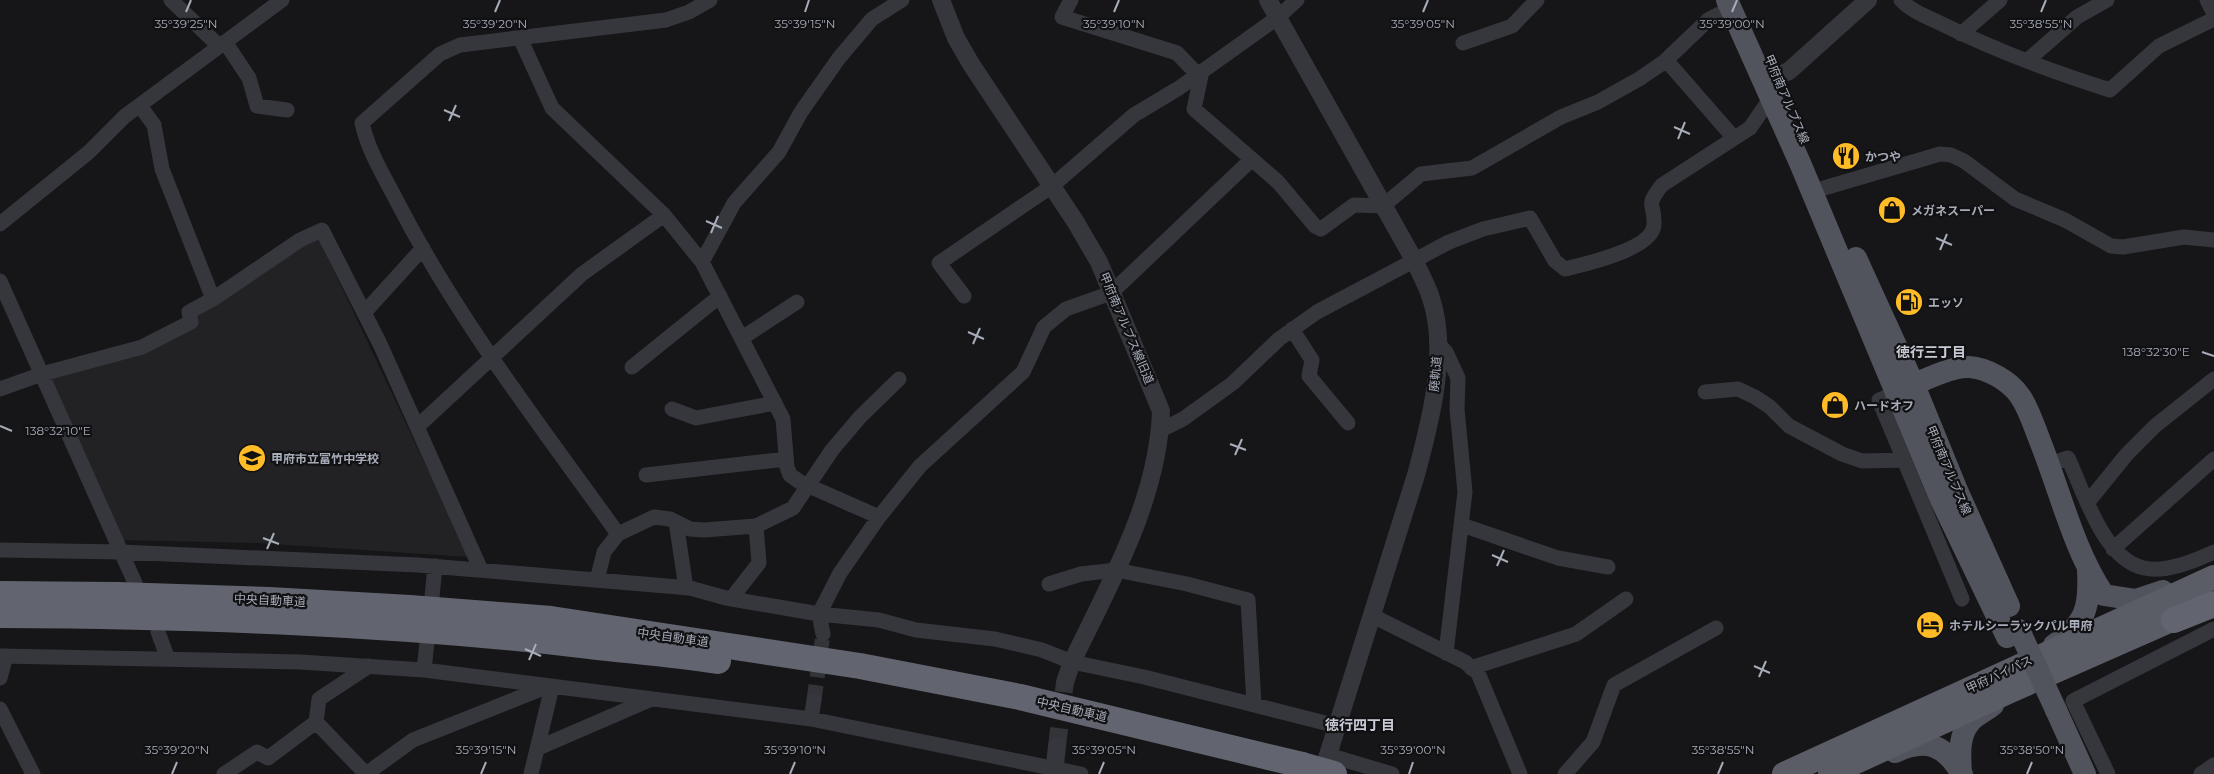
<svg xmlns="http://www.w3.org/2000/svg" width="2214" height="774" font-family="Montserrat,'Noto Sans JP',sans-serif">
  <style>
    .built { fill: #222225 }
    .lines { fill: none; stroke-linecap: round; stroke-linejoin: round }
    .minor-tunnel { stroke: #333438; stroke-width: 15; stroke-dasharray: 15 8; stroke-linecap: butt }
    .tertiary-tunnel { stroke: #333438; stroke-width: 18; stroke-dasharray: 18 9; stroke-linecap: butt }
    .minor { stroke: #36373d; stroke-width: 15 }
    .tertiary { stroke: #36373d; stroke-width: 18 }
    .primary { stroke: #52545d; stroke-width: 22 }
    .trunk { stroke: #5a5c66; stroke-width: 24 }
    .motorway { stroke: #62656f; stroke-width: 26 }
    .primary-bridge { stroke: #52545d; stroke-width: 22 }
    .motorway-bridge { stroke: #62656f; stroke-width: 26 }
    .ticks { fill: none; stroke: #a7acb9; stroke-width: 2 }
    .labels { text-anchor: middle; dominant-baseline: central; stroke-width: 4.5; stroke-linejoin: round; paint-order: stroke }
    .street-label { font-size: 12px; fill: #a7acb9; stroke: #111113 }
    .poi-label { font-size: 12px; font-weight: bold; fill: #a7acb9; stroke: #111113; text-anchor: start }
    .neighbourhood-label { font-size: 14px; font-weight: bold; fill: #c8cbd5; stroke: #111113 }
    .ticks-label { font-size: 12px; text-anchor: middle; fill: #a7acb9; stroke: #111113; stroke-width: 4.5; stroke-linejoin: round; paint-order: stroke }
  </style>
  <rect width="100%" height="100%" fill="#161618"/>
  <path class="built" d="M 318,237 L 469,557 L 258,543 L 118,540 L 46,375 L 140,352 L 197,327 L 197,313 Z"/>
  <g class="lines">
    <path class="minor-tunnel" d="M 814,700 L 823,634"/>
    <path class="tertiary-tunnel" d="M 1057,746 L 1065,682"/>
    <path class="minor" d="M 171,0 L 219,46
      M 1071,0 L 1062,17 L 1177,53 L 1197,74
      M 1901,0 C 1912,12 1930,18 1944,25 C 1997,51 2053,72 2110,90 L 2159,46 L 2214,19
      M 2207,0 L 2214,14
      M 1961,34 L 2000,0
      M 520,38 L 552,108 L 664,215 L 702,262 L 783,419 L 787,467 L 790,475 L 800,482 L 879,517
      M 225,42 L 249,78 L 257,106 L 287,110
      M 1463,43 L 1512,26 L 1537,0
      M 1666,60 L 1734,138
      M 2027,61 L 2077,17 L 2107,0
      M 1202,71 L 1194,109 L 1278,182 L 1315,226 L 1321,229 L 1354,205 L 1383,206 L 1421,174 L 1472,168 L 1561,117 L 1598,102 L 1639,79 L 1664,62 L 1708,20 L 1731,8
      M 140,106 L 154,125 L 162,169 L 213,299
      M 1824,188 L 1940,154 L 1951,155 L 1964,161 L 2015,199 L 2065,220 L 2111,246 L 2123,247 L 2184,237 L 2214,240
      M 0,224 L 89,152 L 125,116 L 282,0
      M 702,262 L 734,203 L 779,152 L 801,112 L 839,58 L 872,19 L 902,0
      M 0,281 L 135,583
      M 964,296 L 939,263 L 1052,186 L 1134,115 L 1179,88 L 1277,18 L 1297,0
      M 364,313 L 423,248
      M 1292,329 L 1312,360 L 1309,376 L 1348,423
      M 742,338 L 797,302
      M 1437,342 L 1446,352 L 1458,378 L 1457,409 L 1465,492 L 1446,653
      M 632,367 L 720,296
      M 0,389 L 42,374 L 142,347 L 191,322 L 189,312 L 213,299 L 300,240 L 322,230 L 380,344 L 481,570
      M 1705,392 L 1738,389 L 1755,397 L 1770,407 L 1789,426 L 1842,454 L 1862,461 L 1904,460
      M 1895,393 L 1879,400 L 1962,599
      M 672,409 L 696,418 L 775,403
      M 417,427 L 582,274 L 664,215
      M 1161,430 L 1183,419 L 1233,383 L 1279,339 L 1317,312 L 1449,242 L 1483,229 L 1530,218 L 1555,261 L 1565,269 C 1585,264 1654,249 1654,224 C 1655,202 1644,208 1662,185 L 1750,128 L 1772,96
      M 2049,464 L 2068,458 C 2084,492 2103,559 2144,568 C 2166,573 2194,561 2214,552
      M 646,475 L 786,459
      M 2088,502 L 2127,454 L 2155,426 L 2214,379
      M 676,522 L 686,588
      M 1462,525 L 1558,558 L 1608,567
      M 618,534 C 543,429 461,324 401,209 C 387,181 369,154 362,123 L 440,54 L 460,45 L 666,20 L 689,12 L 710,0
      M 2113,549 L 2214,459
      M 0,550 L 121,552 L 418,565 L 690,588 L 726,598 L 819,614 L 879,620 L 916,630 L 995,639 L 1042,650 L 1072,662 L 1144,677 L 1337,726
      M 597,580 L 604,552 L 618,534 L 654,517 L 670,519 L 690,529 L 704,530 L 756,526
      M 1049,584 L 1081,574 L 1116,570 L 1187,584 L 1248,600 L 1254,704
      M 432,597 L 435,566
      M 731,599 L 759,563 L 756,526 L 793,508 L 832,450 L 860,417 L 899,379
      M 1373,616 L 1465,662 L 1478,673 L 1520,774
      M 158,632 L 168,659
      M 823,634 L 819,614 L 840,573 L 879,517 L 920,466 L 1023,372 L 1044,327 L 1066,309 L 1111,293 L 1251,160
      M 0,656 L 300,662 L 424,670 L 811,719 L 1081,774
      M 1471,668 L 1576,634 L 1626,599
      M 424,670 L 427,642
      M 0,678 L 6,656
      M 0,709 L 33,774
      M 811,719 L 814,700
      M 316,722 L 319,699 L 369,666
      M 538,748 L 649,700
      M 1328,755 L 1392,774
      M 224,774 L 257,752 L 268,758 L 316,722 L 366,774
      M 366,774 L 413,740 L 546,687
      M 531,774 L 552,687
      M 1565,774 L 1593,742 L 1614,685 L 1716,628
      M 2108,774 L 2073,701 L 2214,629
      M 2201,774 L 2214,765"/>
    <path class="tertiary" d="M 941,0 L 956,38 L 971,64 L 1075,221 L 1099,262 L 1161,411 C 1158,500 1110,583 1072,662 L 1065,682
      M 1268,0 L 1414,260 C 1420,273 1427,285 1431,298 C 1449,352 1430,423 1416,475 L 1322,774
      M 1765,82 L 1789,71 L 1868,0
      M 1054,774 L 1057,746"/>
    <path class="primary" d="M 1727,0 L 1800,163 L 1941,500 L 2007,637
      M 1856,258 L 1914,385 L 1956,488 L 2009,606
      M 1901,390 C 1918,383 1950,366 1969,367 C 1987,368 2010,381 2020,396 C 2029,409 2034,426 2040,441 C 2060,491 2074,551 2104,595 L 2136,600 L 2163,591
      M 2054,645 C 2086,623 2090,608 2088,570
      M 2056,710 L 2085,774
      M 1895,752 C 1926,737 1945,745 1962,774
      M 1961,773 C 1960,756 1958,736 1970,722 C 1976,715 1986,711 1993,705"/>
    <path class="trunk" d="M 1784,774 L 2214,577
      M 1830,774 L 2008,692 L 2192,611"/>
    <path class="motorway" d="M 0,594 L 117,595 L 269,600 L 410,608 L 551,619 L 860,666 L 1020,697 L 1302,765
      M 0,615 C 197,616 394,623 590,646 C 633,651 675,654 718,661
      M 2174,620 L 2214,604"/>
    <path class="primary-bridge" d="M 2019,630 L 2056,710"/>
    <path class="motorway-bridge" d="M 1302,765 L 1334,774"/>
  </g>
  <path class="ticks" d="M 186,12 L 191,0M 495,12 L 500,0M 805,12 L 809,0M 1114,12 L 1119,0M 1423,12 L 1428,0M 1732,12 L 1737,0M 2041,12 L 2046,0M 444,110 L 460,117M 449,121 L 456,105M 1674,127 L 1690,134M 1678,139 L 1685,122M 706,221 L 722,228M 711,233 L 718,216M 1936,238 L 1952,245M 1940,250 L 1947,234M 968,332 L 984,339M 973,344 L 980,328M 2202,352 L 2214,356M 0,426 L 12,431M 1230,444 L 1246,450M 1235,455 L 1242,439M 263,538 L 279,544M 267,549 L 274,533M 1492,555 L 1508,562M 1497,566 L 1504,550M 525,649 L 541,656M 529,660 L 536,644M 1754,666 L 1770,673M 1759,677 L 1766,661M 172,774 L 177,762M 481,774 L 486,762M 790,774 L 795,762M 1099,774 L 1104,762M 1409,774 L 1413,762M 1718,774 L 1723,762M 2027,774 L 2032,762"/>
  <defs>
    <symbol id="restaurant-disc" viewBox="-11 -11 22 22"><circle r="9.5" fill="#ffbc27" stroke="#111113"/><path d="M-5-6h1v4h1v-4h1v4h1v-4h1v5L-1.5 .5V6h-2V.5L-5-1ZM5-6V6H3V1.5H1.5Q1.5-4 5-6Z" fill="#111"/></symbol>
    <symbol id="shop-disc" viewBox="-11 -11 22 22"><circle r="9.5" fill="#ffbc27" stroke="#111113"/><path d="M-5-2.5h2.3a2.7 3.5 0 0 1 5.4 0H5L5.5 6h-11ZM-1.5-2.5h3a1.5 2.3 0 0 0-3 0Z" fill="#111"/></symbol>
    <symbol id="fuel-disc" viewBox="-11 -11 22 22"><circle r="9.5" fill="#ffbc27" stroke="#111113"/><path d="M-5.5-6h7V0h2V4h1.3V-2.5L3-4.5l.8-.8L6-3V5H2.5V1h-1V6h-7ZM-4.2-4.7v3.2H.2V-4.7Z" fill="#111"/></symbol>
    <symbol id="school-disc" viewBox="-11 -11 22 22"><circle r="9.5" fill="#ffbc27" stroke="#111113"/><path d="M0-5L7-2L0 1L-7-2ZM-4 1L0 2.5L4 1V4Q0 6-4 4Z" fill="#111"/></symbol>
    <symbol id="hotel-disc" viewBox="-11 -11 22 22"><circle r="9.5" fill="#ffbc27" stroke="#111113"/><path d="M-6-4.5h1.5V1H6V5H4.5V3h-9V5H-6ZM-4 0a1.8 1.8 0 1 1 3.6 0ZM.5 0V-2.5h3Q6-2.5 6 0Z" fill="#111"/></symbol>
  </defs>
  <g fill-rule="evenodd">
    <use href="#restaurant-disc" x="1830" y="140" width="32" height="32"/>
    <use href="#shop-disc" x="1876" y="194" width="32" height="32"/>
    <use href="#fuel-disc" x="1893" y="286" width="32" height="32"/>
    <use href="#shop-disc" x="1819" y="389" width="32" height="32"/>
    <use href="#school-disc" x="236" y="442" width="32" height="32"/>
    <use href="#hotel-disc" x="1914" y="609" width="32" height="32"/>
  </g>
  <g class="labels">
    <g class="street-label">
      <text transform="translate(1787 99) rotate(67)">甲府南アルプス線</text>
      <text transform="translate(1127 328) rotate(67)">甲府南アルプス線旧道</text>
      <text transform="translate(1435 374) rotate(-85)">廃軌道</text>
      <text transform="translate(1949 470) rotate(67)">甲府南アルプス線</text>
      <text transform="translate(270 600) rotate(3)">中央自動車道</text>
      <text transform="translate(673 637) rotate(8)">中央自動車道</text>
      <text transform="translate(1999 674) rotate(-25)">甲府バイパス</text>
      <text transform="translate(1072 709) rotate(13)">中央自動車道</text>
    </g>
    <g class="poi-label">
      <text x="1865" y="156">かつや</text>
      <text x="1911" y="210">メガネスーパー</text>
      <text x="1928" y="302">エッソ</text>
      <text x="1854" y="405">ハードオフ</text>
      <text x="271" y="458">甲府市立富竹中学校</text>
      <text x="1949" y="625">ホテルシーラックパル甲府</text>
    </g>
    <g class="neighbourhood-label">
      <text x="1931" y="352">徳行三丁目</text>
      <text x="1360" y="725">徳行四丁目</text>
    </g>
  </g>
  <g class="ticks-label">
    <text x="186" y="28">35°39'25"N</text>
    <text x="495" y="28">35°39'20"N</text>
    <text x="805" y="28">35°39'15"N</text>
    <text x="1114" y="28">35°39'10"N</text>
    <text x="1423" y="28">35°39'05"N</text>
    <text x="1732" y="28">35°39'00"N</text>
    <text x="2041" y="28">35°38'55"N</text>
    <text x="2156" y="356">138°32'30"E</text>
    <text x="58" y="435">138°32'10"E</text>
    <text x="177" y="754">35°39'20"N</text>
    <text x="486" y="754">35°39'15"N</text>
    <text x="795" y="754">35°39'10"N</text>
    <text x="1104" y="754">35°39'05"N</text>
    <text x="1413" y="754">35°39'00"N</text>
    <text x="1723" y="754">35°38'55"N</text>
    <text x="2032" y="754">35°38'50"N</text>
  </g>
</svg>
